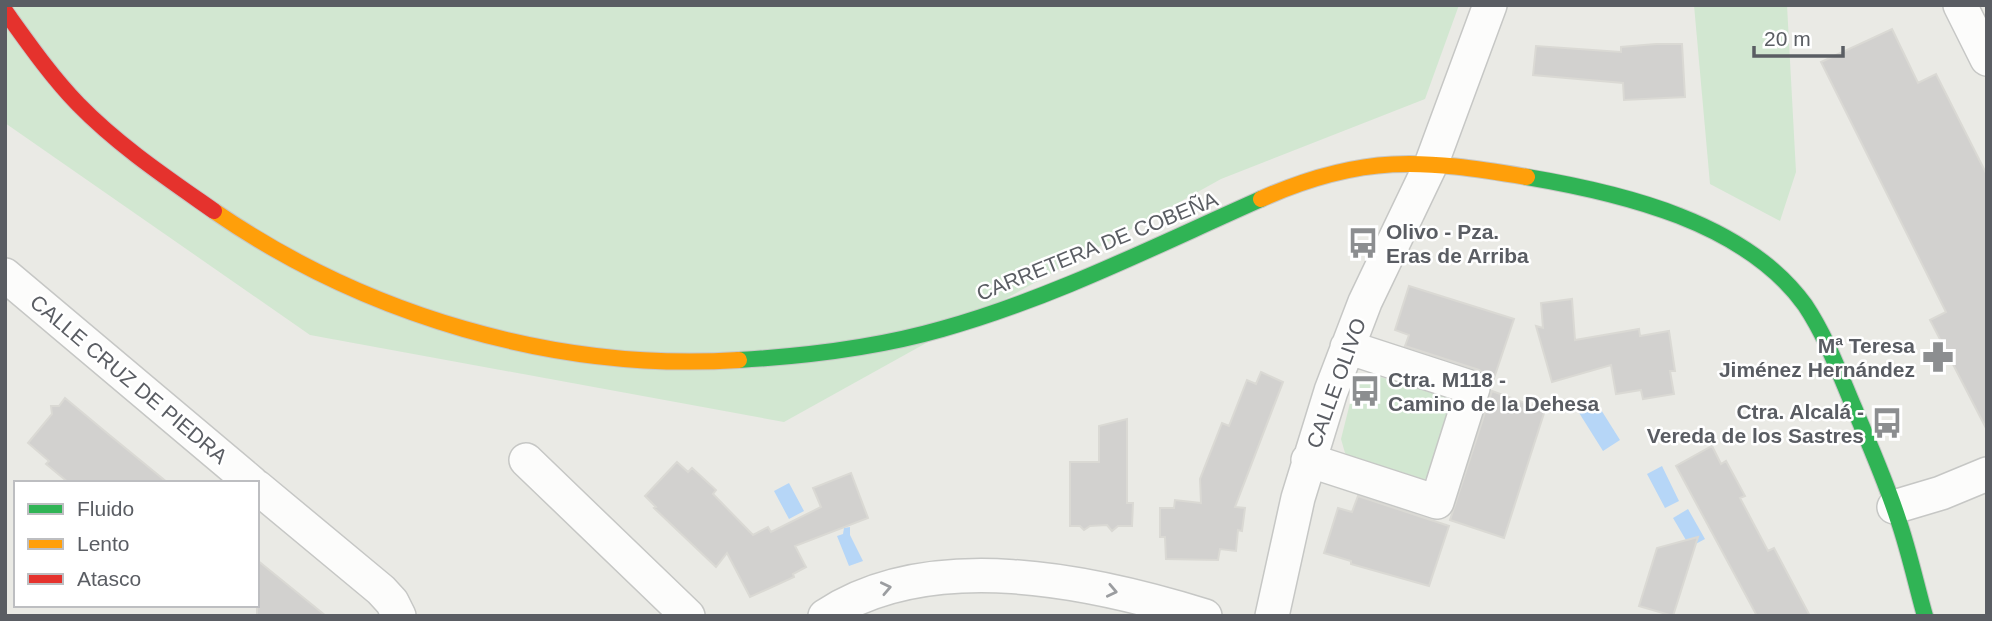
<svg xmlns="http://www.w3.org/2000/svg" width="1992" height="621" font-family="Helvetica,sans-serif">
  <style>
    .green { fill: #d2e7d1 }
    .water { fill: #b6d6f7 }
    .building { fill: #d2d1cf; stroke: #dad9d4; stroke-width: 2 }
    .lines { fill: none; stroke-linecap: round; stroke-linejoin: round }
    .street-casing { stroke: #c6c7c5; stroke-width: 36 }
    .fast-casing { stroke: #c7c7c6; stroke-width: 18 }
    .slow-casing { stroke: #c7c7c6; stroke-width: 18 }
    .jam-casing { stroke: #c7c7c6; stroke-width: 18 }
    .street { stroke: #fcfcfb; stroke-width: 33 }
    .fast { stroke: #30b455; stroke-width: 16 }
    .slow { stroke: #ff9f0a; stroke-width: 16 }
    .jam { stroke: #e5322d; stroke-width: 16 }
    .oneway { stroke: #9b9da0 }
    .labels { text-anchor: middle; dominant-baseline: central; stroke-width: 5; stroke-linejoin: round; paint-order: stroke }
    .poi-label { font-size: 21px; font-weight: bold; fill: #5a5d63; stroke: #fff; text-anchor: start }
    .street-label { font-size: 21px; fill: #5a5d63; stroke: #fff }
  </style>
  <rect width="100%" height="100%" fill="#eaeae5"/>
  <path class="green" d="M 5,5 L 1459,5 L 1425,99 L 1221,179 L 784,422 L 310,335 L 5,123 Z
    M 1694,5 L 1787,5 L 1796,172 L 1780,221 L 1710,184 Z
    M 1371,374 L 1445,397 L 1451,408 L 1430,476 L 1421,481 L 1351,457 L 1345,453 L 1341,439 L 1354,387 L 1363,377 Z"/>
  <path class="water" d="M 1593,397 L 1620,440 L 1603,451 L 1576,408 Z
    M 1662,466 L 1679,501 L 1665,508 L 1647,474 Z
    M 789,483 L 804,511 L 789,519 L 774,491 Z
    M 1688,509 L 1705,539 L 1690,547 L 1673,518 Z
    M 850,527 L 850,535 L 863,561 L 849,566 L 837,536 L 843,534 L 844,528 Z"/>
  <path class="building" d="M 1892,29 L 1918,83 L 1936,74 L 1987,175 L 1987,430 L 1930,320 L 1946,312 L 1821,62 Z
    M 1656,44 L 1682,44 L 1685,97 L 1624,100 L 1623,83 L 1533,75 L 1536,46 L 1621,52 L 1621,47 Z
    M 1409,286 L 1514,319 L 1493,381 L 1479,370 L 1405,346 L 1409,335 L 1395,330 Z
    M 1572,299 L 1575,340 L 1639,329 L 1640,336 L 1669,331 L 1675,371 L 1670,371 L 1674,394 L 1643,399 L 1641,390 L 1616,394 L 1611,365 L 1552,382 L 1536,326 L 1543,328 L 1541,303 Z
    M 1261,372 L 1283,382 L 1235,507 L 1245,508 L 1242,531 L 1238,530 L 1236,551 L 1220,549 L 1218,560 L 1166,559 L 1165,537 L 1160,537 L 1160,508 L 1174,508 L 1175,500 L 1201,503 L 1200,479 L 1222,423 L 1229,426 L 1247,380 L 1256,384 Z
    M 1492,391 L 1545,410 L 1504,538 L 1450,520 Z
    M 65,398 L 107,433 L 168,483 L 69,483 L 46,464 L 49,461 L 28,443 L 52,414 L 51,406 L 59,406 Z
    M 1127,419 L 1127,503 L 1133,503 L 1132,526 L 1118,526 L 1112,531 L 1107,525 L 1090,526 L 1084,530 L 1080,526 L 1070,526 L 1070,462 L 1099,462 L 1099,426 Z
    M 1712,446 L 1721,464 L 1726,461 L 1745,496 L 1740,498 L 1768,551 L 1774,548 L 1810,616 L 1757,616 L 1676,466 Z
    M 677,462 L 688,472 L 692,468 L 716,490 L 713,494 L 753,535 L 768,527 L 771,532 L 821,507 L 813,488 L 851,473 L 868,518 L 795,546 L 806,567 L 793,574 L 794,577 L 750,597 L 727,553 L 716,567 L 654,508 L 656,507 L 645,496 Z
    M 1358,496 L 1449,526 L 1429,586 L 1351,564 L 1351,561 L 1324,553 L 1338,508 L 1352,512 Z
    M 1698,537 L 1673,616 L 1639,606 L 1657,548 Z
    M 257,560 L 278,577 L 326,616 L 257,616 Z"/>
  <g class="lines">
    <defs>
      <path id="street" d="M 1960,5 L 1987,59
        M 5,275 L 252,483
        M 526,460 L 688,616
        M 1308,460 L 1437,502 L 1473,388 L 1347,347
        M 257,487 L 381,590 L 392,602 L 399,616
        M 1894,507 L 1941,493 L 1987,474
        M 825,616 C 931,546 1092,581 1205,616
        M 1272,616 L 1298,498 L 1331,391 L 1365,302 L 1432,162 L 1490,5"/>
      <path id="fast" d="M 1527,177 C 1622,193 1745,222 1805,305 C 1827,338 1840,375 1855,410 C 1870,446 1886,482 1898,519 C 1909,551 1916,584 1925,616
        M 739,360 C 807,356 876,348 942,329 C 1053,298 1157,245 1261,199"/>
      <path id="slow" d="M 1261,199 C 1362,154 1422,159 1527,177
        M 214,211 C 365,315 555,372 739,360"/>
      <path id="jam" d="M 5,11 C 28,43 51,76 78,104 C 119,146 167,178 214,211"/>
    </defs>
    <use href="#street" class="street-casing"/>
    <use href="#fast" class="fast-casing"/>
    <use href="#slow" class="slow-casing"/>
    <use href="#jam" class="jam-casing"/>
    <use href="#street" class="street"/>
    <use href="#fast" class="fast"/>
    <use href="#slow" class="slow"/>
    <use href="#jam" class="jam"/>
  </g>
  <defs><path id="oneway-chevron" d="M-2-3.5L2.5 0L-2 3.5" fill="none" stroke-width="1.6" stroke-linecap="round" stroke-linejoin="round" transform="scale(1.75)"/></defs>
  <g class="oneway">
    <use href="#oneway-chevron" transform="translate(886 588) rotate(-12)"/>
    <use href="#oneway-chevron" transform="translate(1112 591) rotate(12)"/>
  </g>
  <defs>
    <symbol id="bus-bare" viewBox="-9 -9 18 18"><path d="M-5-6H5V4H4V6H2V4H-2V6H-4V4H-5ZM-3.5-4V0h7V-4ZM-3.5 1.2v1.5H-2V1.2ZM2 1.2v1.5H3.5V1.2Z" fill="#8c8e90" stroke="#fff" stroke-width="2.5" paint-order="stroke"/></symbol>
    <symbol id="pharmacy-bare" viewBox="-9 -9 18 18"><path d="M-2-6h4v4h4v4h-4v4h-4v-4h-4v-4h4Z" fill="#8c8e90" stroke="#fff" stroke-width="2.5" paint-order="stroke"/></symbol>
  </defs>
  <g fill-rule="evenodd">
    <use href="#bus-bare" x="1341" y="221" width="44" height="44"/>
    <use href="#pharmacy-bare" x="1916" y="335" width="44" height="44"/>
    <use href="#bus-bare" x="1343" y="369" width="44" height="44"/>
    <use href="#bus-bare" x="1865" y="401" width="44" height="44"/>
  </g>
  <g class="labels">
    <g class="poi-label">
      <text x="1386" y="231">Olivo - Pza.<tspan x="1386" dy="24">Eras de Arriba</tspan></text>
      <text x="1915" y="345" text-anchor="end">Mª Teresa<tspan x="1915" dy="24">Jiménez Hernández</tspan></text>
      <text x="1388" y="379">Ctra. M118 -<tspan x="1388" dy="24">Camino de la Dehesa</tspan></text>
      <text x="1864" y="411" text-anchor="end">Ctra. Alcalá -<tspan x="1864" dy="24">Vereda de los Sastres</tspan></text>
    </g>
    <g class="street-label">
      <text transform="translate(1097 246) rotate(-22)">CARRETERA DE COBEÑA</text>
      <text transform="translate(129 379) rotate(40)">CALLE CRUZ DE PIEDRA</text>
      <text transform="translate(1336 383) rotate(-70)">CALLE OLIVO</text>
    </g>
  </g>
  <rect width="1992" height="621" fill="none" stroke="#5a5d63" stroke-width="14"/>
  <rect x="14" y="481" width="245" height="126" fill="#ffffff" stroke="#bdbec1" stroke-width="2"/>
  <rect x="28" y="504" width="35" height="10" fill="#30b455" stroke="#bdbec1" stroke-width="2"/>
  <text x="77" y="516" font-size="21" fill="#5a5d63">Fluido</text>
  <rect x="28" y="539" width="35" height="10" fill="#ff9f0a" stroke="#bdbec1" stroke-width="2"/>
  <text x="77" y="551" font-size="21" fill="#5a5d63">Lento</text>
  <rect x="28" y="574" width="35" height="10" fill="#e5322d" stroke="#bdbec1" stroke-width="2"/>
  <text x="77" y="586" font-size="21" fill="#5a5d63">Atasco</text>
  <path d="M1754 46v10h89v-10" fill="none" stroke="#5a5d63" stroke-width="3.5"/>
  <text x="1764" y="46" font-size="21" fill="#5a5d63" stroke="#ffffff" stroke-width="5" paint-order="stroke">20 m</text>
</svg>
